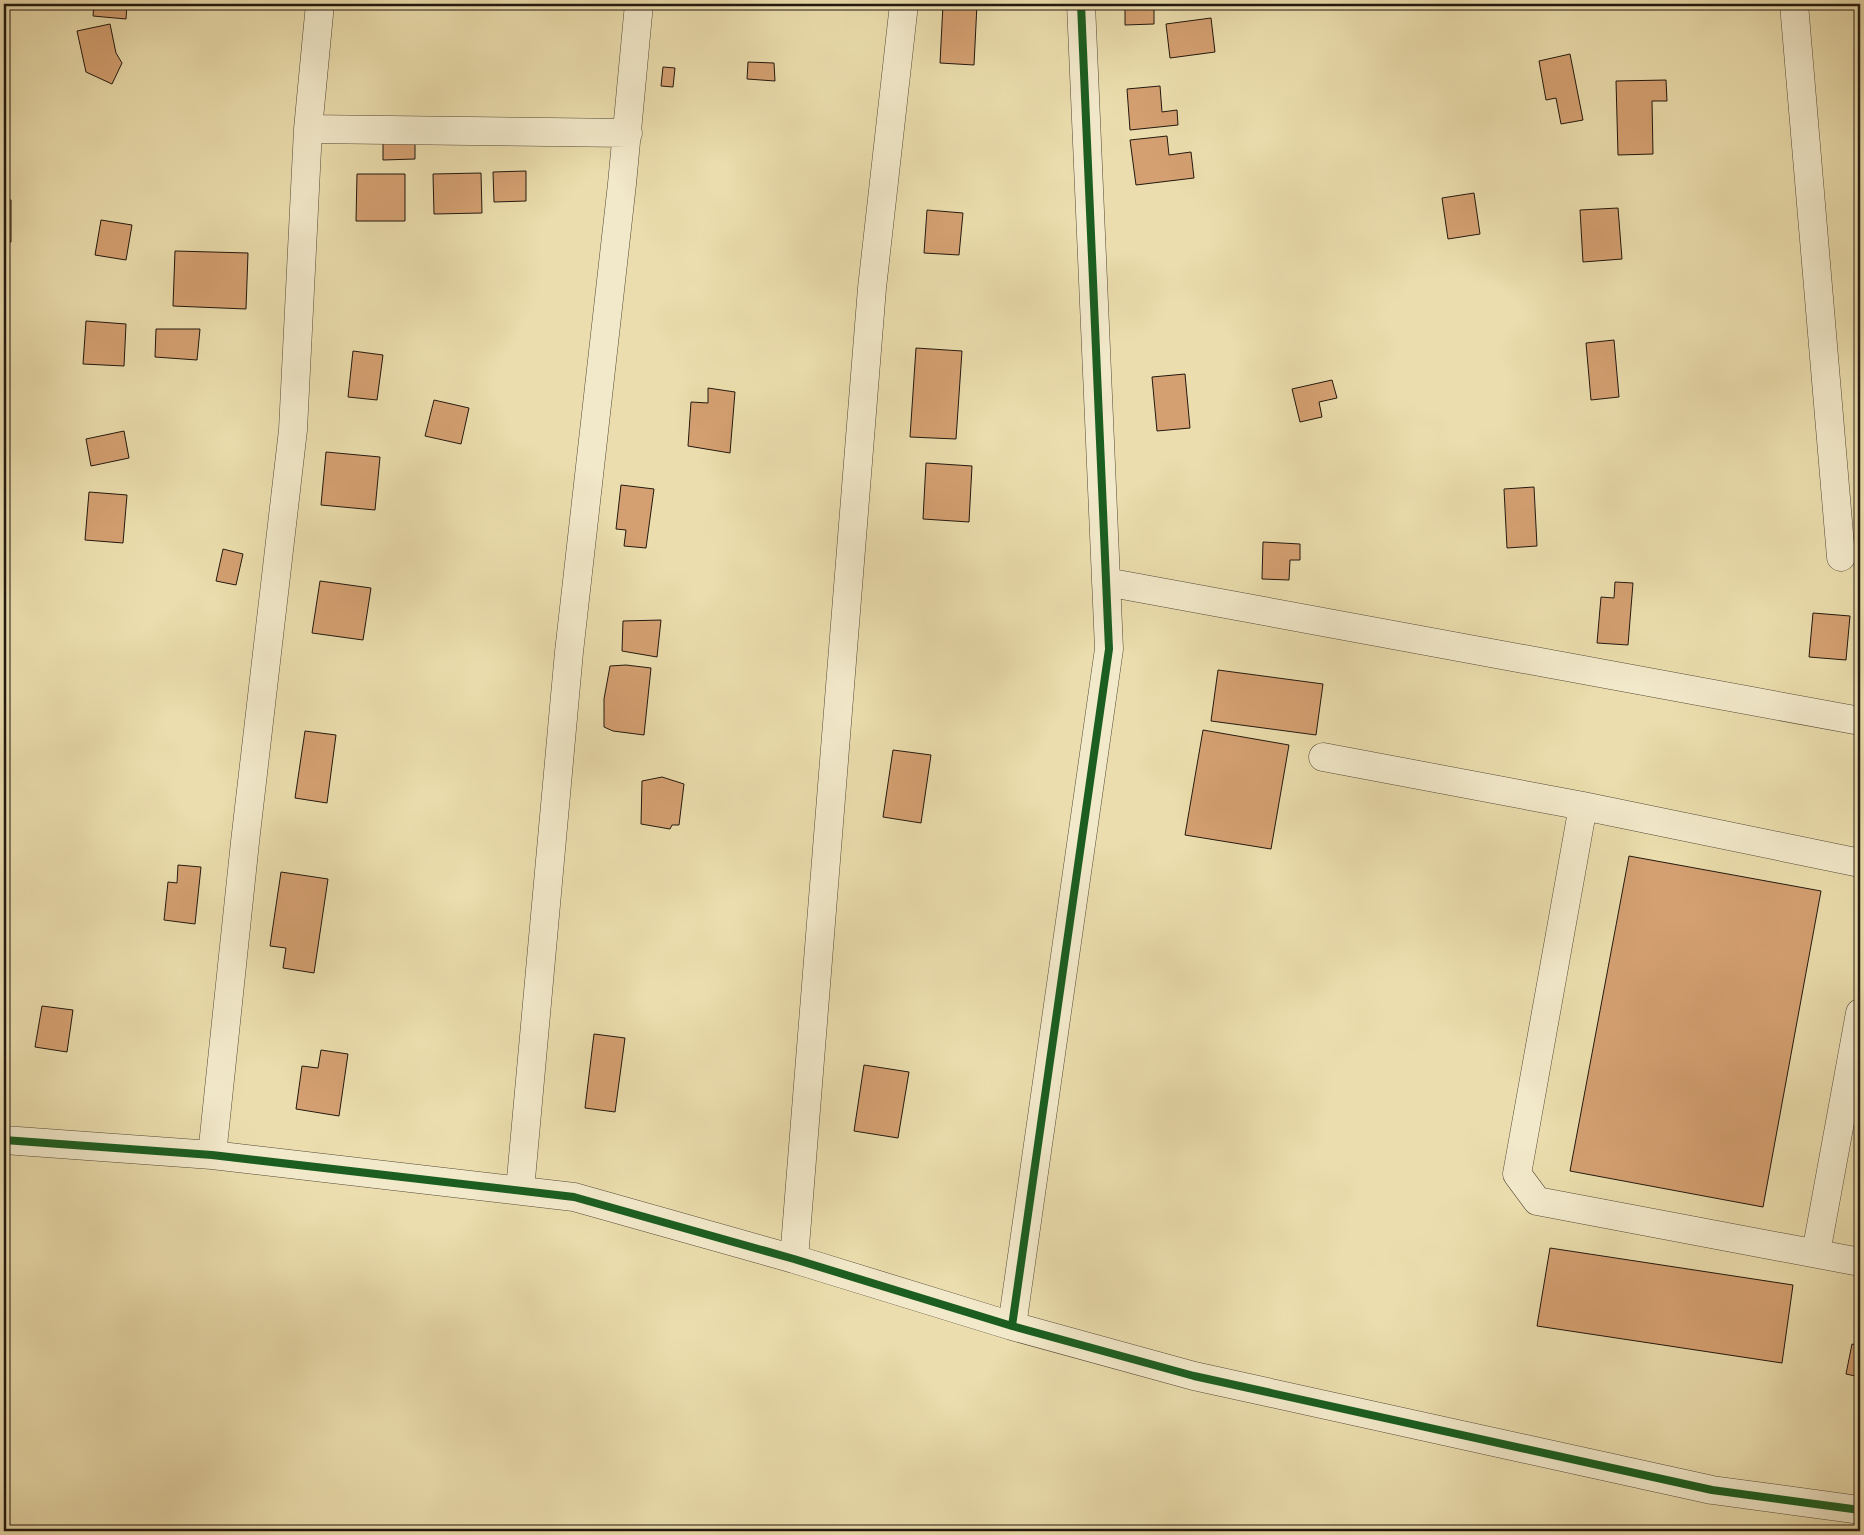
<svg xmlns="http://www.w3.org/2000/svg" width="1864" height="1535" font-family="'IM FELL Double Pica',serif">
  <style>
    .building { fill: #d4a071; stroke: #22180f }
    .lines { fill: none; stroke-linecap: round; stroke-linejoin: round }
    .minor-casing { stroke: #544936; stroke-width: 29 }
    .minor { stroke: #f2e9ca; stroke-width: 28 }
    .cycleway-casing { stroke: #f2e9ca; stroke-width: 11 }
    .cycleway { stroke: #1b5e20; stroke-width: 8 }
  </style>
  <rect width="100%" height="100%" fill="#ebddad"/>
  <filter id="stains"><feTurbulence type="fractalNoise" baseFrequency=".004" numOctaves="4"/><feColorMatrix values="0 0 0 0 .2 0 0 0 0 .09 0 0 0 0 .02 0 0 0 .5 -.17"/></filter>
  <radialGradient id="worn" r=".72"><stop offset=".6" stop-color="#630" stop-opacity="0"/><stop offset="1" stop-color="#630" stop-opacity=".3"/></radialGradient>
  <path class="building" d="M 94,4 L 127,4 L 126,19 L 93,16 Z
    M 943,4 L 977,4 L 974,65 L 940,63 Z
    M 1125,4 L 1154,4 L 1154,24 L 1125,25 Z
    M 1211,18 L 1215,52 L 1170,58 L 1166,24 Z
    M 110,24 L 116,53 L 122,63 L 112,84 L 86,72 L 77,31 Z
    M 1570,54 L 1583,120 L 1561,124 L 1556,98 L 1546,100 L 1539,61 Z
    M 748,62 L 774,63 L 775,81 L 747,79 Z
    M 663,67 L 675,68 L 673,87 L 661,86 Z
    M 1666,80 L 1667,101 L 1652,101 L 1653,154 L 1618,155 L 1616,81 Z
    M 1160,86 L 1162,112 L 1177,110 L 1178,125 L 1130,130 L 1127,89 Z
    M 383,135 L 415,135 L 415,159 L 383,160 Z
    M 1167,136 L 1169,155 L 1191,152 L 1194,178 L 1136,185 L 1130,140 Z
    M 526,171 L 526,201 L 494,202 L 493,172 Z
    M 481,173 L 482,213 L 434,214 L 433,174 Z
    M 357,174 L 405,174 L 405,221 L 356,221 Z
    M 1474,193 L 1480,234 L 1448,239 L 1442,198 Z
    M 4,200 L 11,200 L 11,242 L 4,242 Z
    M 1618,208 L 1622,259 L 1583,262 L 1580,210 Z
    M 927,210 L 963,213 L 959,255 L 924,253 Z
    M 101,220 L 132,225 L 126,260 L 95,255 Z
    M 175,251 L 248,253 L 246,309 L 173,306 Z
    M 86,321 L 126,324 L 124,366 L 83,364 Z
    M 156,329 L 200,329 L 197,360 L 155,357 Z
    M 1614,340 L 1619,397 L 1591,400 L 1586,343 Z
    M 916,348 L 962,351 L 956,439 L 910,437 Z
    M 353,351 L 383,355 L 377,400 L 348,397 Z
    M 1185,374 L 1190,428 L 1157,431 L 1152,377 Z
    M 1332,380 L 1337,398 L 1319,402 L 1322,417 L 1300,422 L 1292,389 Z
    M 708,388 L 735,392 L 730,453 L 688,446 L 691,402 L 708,403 Z
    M 434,400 L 469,408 L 461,444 L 425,436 Z
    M 124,431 L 129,458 L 91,466 L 86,439 Z
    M 326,452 L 380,457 L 375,510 L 321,505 Z
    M 926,463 L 972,466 L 969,522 L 923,519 Z
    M 621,485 L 654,489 L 646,548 L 624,546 L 626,530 L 616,529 Z
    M 1534,487 L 1537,546 L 1507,548 L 1504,489 Z
    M 89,492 L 127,495 L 123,543 L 85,540 Z
    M 1263,542 L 1300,544 L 1300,560 L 1290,560 L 1289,580 L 1262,579 Z
    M 223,549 L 243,554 L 236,585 L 216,581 Z
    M 320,581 L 371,588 L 363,640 L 312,633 Z
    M 1615,582 L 1633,583 L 1628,645 L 1597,643 L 1601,597 L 1614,598 Z
    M 1813,613 L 1850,616 L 1846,660 L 1809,657 Z
    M 661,620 L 657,657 L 622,651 L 623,621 Z
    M 626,665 L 651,668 L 644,735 L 613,731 L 604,727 L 604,699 L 610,666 Z
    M 1218,670 L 1323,684 L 1316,735 L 1211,721 Z
    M 1203,730 L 1289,745 L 1271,849 L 1185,835 Z
    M 305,731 L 336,735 L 327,803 L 295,798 Z
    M 893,750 L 931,755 L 921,823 L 883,817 Z
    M 662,777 L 684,784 L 679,825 L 672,825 L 670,829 L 641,824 L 642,781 Z
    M 1629,856 L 1821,891 L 1763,1207 L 1570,1171 Z
    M 178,865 L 201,867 L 195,924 L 164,920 L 168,882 L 177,883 Z
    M 281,872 L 328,879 L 314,973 L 283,968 L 286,948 L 270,946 Z
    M 42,1006 L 73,1010 L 67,1052 L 35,1047 Z
    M 594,1034 L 625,1038 L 615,1112 L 585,1108 Z
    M 321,1050 L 348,1054 L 339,1116 L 296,1109 L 302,1066 L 318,1068 Z
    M 864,1065 L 909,1072 L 898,1138 L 854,1131 Z
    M 1550,1248 L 1793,1285 L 1782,1363 L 1537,1326 Z
    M 1852,1344 L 1860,1346 L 1860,1377 L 1846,1374 Z"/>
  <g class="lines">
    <defs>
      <path id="minor" d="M 1794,4 L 1841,557
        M 308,129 L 628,133
        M 1106,582 L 1860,721
        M 1323,757 L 1583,806 L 1860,863
        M 1583,806 L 1517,1174 L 1537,1201 L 1860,1262
        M 4,1140 L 212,1155 L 574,1197 L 794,1259 L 1012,1326 L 1194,1376 L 1712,1490 L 1860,1510
        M 212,1155 L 245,842 L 293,430 L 308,129 L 320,4
        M 520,1190 L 569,652 L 622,184 L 639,4
        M 1816,1253 L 1860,1013
        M 794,1259 L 872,288 L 904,4
        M 1012,1326 L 1109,649 L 1081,4"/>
    </defs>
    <use href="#minor" class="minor-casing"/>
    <use href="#minor" class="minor"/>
    <defs>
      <path id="cycleway" d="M 4,1140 L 212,1155 L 574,1197 L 794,1259 L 1012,1326 L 1194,1376 L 1712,1490 L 1860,1510
        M 1012,1326 L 1109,649 L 1081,4"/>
    </defs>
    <use href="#cycleway" class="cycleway-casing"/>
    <use href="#cycleway" class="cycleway"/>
  </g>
  <rect width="1864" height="1535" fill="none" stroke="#ebddad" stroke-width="20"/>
  <rect x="5" y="5" width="1854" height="1525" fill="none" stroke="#22180f" stroke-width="2.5"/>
  <rect x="10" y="10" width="1844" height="1515" fill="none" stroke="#22180f"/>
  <rect width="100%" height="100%" filter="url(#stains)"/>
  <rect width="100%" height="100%" fill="url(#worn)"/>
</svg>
